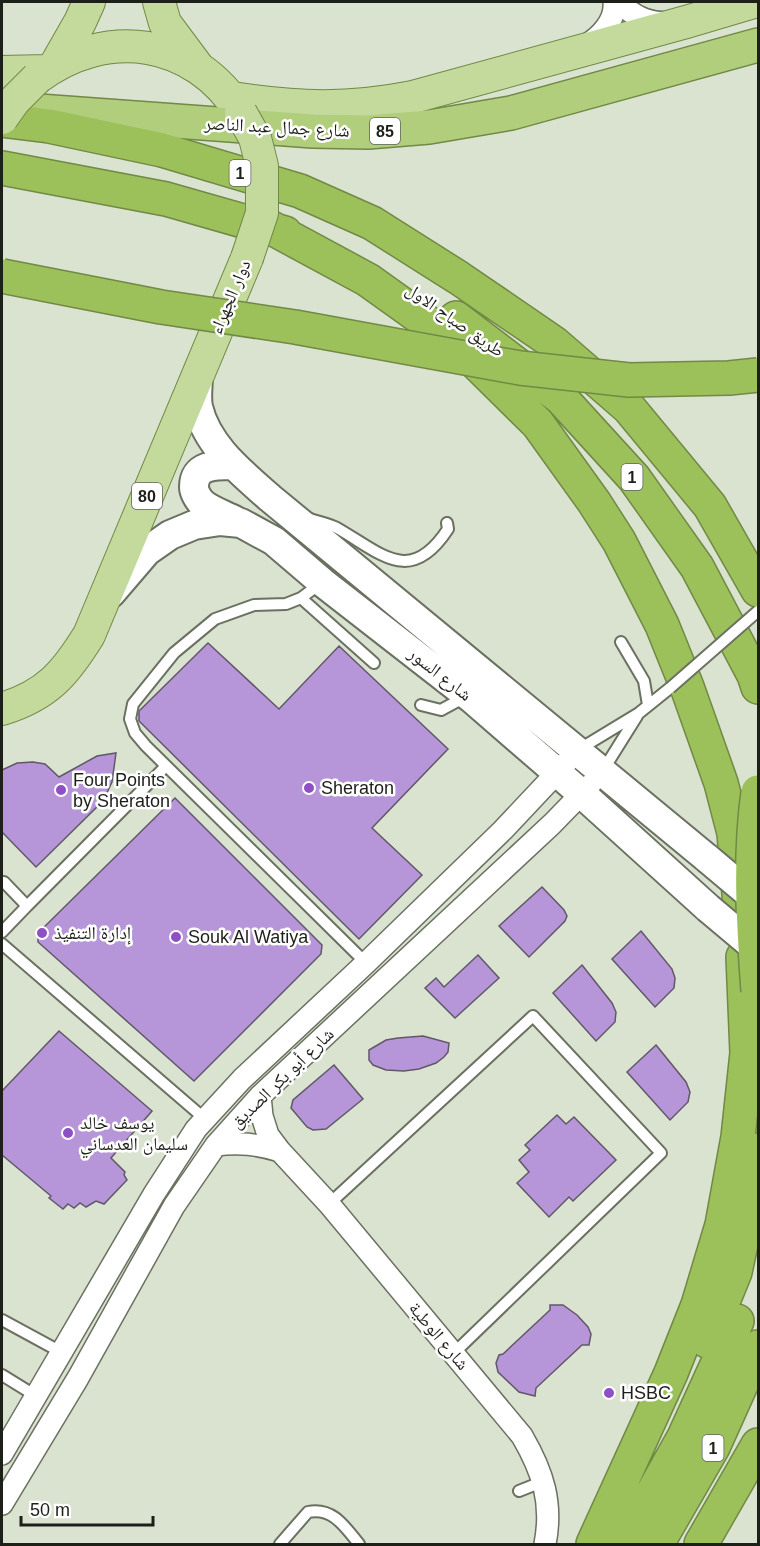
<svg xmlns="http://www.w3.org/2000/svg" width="760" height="1546" font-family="Arial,'Noto Naskh Arabic',sans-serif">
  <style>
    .building { fill: #b695d8; stroke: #605868; stroke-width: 1.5 }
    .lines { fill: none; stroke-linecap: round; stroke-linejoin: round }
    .service-casing { stroke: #6a7161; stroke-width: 14 }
    .minor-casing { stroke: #6a7161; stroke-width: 24 }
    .secondary-casing { stroke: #6a7161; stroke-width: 32 }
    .primary-casing { stroke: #708944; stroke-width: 34 }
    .trunk-casing { stroke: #708944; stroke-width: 36 }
    .motorway-casing { stroke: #708944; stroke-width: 36 }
    .service { stroke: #fff; stroke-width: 10 }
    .minor { stroke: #fff; stroke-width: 21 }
    .secondary { stroke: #fff; stroke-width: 28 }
    .primary { stroke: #c4da9d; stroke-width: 32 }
    .trunk { stroke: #b0ce7c; stroke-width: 33 }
    .motorway { stroke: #9cc15b; stroke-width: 33 }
    .service-bridge-casing { stroke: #6a7161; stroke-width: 14; stroke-linecap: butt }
    .secondary-bridge-casing { stroke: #6a7161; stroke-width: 32; stroke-linecap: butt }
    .primary-bridge-casing { stroke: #708944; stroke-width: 34; stroke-linecap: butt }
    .motorway-bridge-casing { stroke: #708944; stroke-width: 36; stroke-linecap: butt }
    .service-bridge { stroke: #fff; stroke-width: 10 }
    .secondary-bridge { stroke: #fff; stroke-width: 28 }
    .primary-bridge { stroke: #c4da9d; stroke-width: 32 }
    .motorway-bridge { stroke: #9cc15b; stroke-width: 33 }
    .poi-dot { fill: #8f4fc5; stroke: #fff; stroke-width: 2 }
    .labels { text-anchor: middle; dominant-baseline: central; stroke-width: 5; stroke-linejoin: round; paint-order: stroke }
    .shield { fill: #fff; stroke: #61635e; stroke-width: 1.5 }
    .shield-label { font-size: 16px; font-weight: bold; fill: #1d2019 }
    .street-label { font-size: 18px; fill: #1d2019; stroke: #fff }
    .poi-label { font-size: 18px; fill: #1d2019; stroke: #fff; text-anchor: start }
  </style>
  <rect width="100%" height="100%" fill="#dae2d0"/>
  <path class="building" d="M 208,643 L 279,709 L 339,646 L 448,749 L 372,828 L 422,875 L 359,939 L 139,721 L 139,711 Z
    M 116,753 L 112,782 L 103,801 L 36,867 L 2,832 L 2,770 L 17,763 L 33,762 L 45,764 L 59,777 L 97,756 Z
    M 175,798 L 322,945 L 321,954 L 194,1081 L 38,942 L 38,933 Z
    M 542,887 L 564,910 L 567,916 L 565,921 L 529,957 L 499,926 Z
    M 641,931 L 672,969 L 675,978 L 674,988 L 655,1007 L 612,959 Z
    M 478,955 L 499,978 L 455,1018 L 425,988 L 436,978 L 444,987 Z
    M 582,965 L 612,1003 L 616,1012 L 615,1022 L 596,1041 L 553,993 Z
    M 59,1031 L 152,1111 L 111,1158 L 125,1172 L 124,1175 L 127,1180 L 104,1204 L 96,1201 L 86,1207 L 80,1203 L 74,1208 L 68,1204 L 63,1209 L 49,1198 L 51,1196 L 2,1155 L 2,1091 Z
    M 423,1036 L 449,1043 L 448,1052 L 444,1057 L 436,1063 L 419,1069 L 404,1071 L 386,1070 L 373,1065 L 369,1060 L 369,1050 L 386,1040 L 398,1038 Z
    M 656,1045 L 686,1082 L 690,1092 L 688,1102 L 670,1120 L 627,1072 Z
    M 334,1065 L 363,1099 L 326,1129 L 313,1130 L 307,1127 L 291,1108 L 293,1100 Z
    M 557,1115 L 566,1124 L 574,1117 L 616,1160 L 573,1201 L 569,1197 L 549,1217 L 517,1183 L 529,1172 L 519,1160 L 530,1150 L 525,1145 Z
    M 550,1305 L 563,1305 L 577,1315 L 588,1327 L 591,1334 L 589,1345 L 582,1345 L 536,1388 L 535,1396 L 519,1392 L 498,1372 L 496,1363 L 499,1355 L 503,1354 L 550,1310 Z"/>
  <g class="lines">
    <defs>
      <path id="service" d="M 310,519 C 319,522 329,524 337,528 C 381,553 410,587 448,529 L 447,523
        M 321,583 L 301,598 L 286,604 L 254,605 L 215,619 L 174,653 L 133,704 L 130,719 L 135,733 L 146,746 L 366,963
        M 301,598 L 374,663
        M 621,642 L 644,681 L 648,705
        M 421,705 L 441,710 L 465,697
        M 578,750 L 639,713 L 670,688
        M 602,772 L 637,716
        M 2,882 L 4,882 L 27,906 L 2,932
        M 27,906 L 166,766
        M 2,944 L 205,1119
        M 329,1204 L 533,1016 L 661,1153 L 453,1354
        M 2,1320 L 61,1352
        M 2,1375 L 36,1396
        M 519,1491 L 544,1481
        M 280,1544 L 308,1512 C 333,1507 345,1527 359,1544"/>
      <path id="minor" d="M 620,2 C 632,16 648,23 667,23
        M 585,46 C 600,37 616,21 614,2
        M 260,1096 L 262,1116 L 268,1135 L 280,1151 L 329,1204 L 522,1436 C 543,1472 553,1503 545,1544
        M 216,1145 C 239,1142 257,1144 280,1151
        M 2,1454 L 154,1194 L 196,1129 L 242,1079 L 366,963 L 503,830 L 566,763
        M 2,1504 L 78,1378 L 174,1206 L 216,1145 L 260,1096 L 552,824 L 590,785"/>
      <path id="secondary" d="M 198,375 C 198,385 196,397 198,407 C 207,446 242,473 270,498 L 708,859
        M 233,465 C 217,465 194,464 194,487 C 194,492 198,499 202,503 C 211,511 225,515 236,521
        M 111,593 L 147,551 L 170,535 L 194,525 L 220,521 L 241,523 L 274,541 L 322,582 L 471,698 L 582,794 L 708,908"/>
      <path id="primary" d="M 159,2 L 165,23 L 197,66
        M 56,64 L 80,22 L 89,2
        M 2,72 L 46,71
        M 37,78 C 106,26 194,38 241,113
        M 232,98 C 298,108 347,110 413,97 L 686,22 L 754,2
        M 2,709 C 47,695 65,674 89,635 L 247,258"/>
      <path id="trunk" d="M 25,110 L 313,131 L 368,132 L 429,127 L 511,113 L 758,45"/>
      <path id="motorway" d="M 2,120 L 49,126 L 162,150 L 300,191 L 372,223 L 459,278 L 554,343 L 629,408 L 710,506 L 758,590
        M 2,168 L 166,199 L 285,233
        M 270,227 L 368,280 L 456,343 L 538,424 L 594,502 L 619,541 L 662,625 L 687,687 L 721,783 L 734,833 L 740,906
        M 456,318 L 561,398 L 634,478 L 697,567 L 754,675 L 758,687
        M 707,1341 L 735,1272 L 754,1183 L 758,1150
        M 593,1544 L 671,1373 L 698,1305 L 722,1225 L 738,1137 L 747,1053 L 743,957
        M 624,1544 L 684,1437 L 737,1321
        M 657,1544 L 713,1447 L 758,1347
        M 701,1544 L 758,1445"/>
    </defs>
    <use href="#service" class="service-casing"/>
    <use href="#minor" class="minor-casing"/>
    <use href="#secondary" class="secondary-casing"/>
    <use href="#primary" class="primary-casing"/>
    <use href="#trunk" class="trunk-casing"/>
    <use href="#motorway" class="motorway-casing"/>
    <use href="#service" class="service"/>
    <use href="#minor" class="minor"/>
    <use href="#secondary" class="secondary"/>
    <use href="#primary" class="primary"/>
    <use href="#trunk" class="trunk"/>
    <use href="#motorway" class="motorway"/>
    <defs>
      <path id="service-bridge" d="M 670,688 L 758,611"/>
      <path id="secondary-bridge" d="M 708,859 L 758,901
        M 708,908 L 758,950"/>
      <path id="primary-bridge" d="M 241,113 L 255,138 L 262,166 L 262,213 L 247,258
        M 2,118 L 14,101 L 37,78"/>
      <path id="motorway-bridge" d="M 2,276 L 161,307 L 295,327 L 520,368 L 629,380 L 729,378 L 758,375
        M 758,792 C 749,858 753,924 758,991"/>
    </defs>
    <use href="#service-bridge" class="service-bridge-casing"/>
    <use href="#secondary-bridge" class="secondary-bridge-casing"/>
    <use href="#primary-bridge" class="primary-bridge-casing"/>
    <use href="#motorway-bridge" class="motorway-bridge-casing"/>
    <use href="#service-bridge" class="service-bridge"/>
    <use href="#secondary-bridge" class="secondary-bridge"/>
    <use href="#primary-bridge" class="primary-bridge"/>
    <use href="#motorway-bridge" class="motorway-bridge"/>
  </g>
  <g class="poi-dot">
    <circle cx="309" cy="788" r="6"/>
    <circle cx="61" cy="790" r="6"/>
    <circle cx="42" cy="933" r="6"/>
    <circle cx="176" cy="937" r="6"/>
    <circle cx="68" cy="1133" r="6"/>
    <circle cx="609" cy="1393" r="6"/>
  </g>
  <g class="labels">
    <g class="shield">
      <rect x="370" y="118" width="30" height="26" rx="4.5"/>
      <rect x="229.5" y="160" width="21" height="26" rx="4.5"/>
      <rect x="621.5" y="464" width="21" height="26" rx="4.5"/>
      <rect x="132" y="483" width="30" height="26" rx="4.5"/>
      <rect x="702.5" y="1435" width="21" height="26" rx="4.5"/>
    </g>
    <g class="shield-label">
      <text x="385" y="131">85</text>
      <text x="240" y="173">1</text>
      <text x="632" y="477">1</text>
      <text x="147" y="496">80</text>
      <text x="713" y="1448">1</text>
    </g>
    <g class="street-label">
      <text transform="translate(277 127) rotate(3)">شارع جمال عبد الناصر</text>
      <text transform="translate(230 297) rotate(-67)">دوار الجهراء</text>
      <text transform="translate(455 320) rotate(35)">طريق صباح الاول</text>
      <text transform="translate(440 674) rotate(38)">شارع السور</text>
      <text transform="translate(282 1078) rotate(-44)">شارع أبو بكر الصديق</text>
      <text transform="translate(439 1336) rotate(50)">شارع الوطية</text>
    </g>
    <g class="poi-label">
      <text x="73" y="780">Four Points<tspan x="73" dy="21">by Sheraton</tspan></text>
      <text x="321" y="788">Sheraton</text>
      <text x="54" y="933">إدارة التنفيذ</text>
      <text x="188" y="937">Souk Al Watiya</text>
      <text x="80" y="1123">يوسف خالد<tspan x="80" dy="21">سليمان العدساني</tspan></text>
      <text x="621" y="1393">HSBC</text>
    </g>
  </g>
  <rect width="760" height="1546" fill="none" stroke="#1d2019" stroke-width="6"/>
  <path d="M21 1516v9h132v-9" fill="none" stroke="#1d2019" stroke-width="3"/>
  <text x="30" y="1516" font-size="18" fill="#1d2019" stroke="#ffffff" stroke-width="4.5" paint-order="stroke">50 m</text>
</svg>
